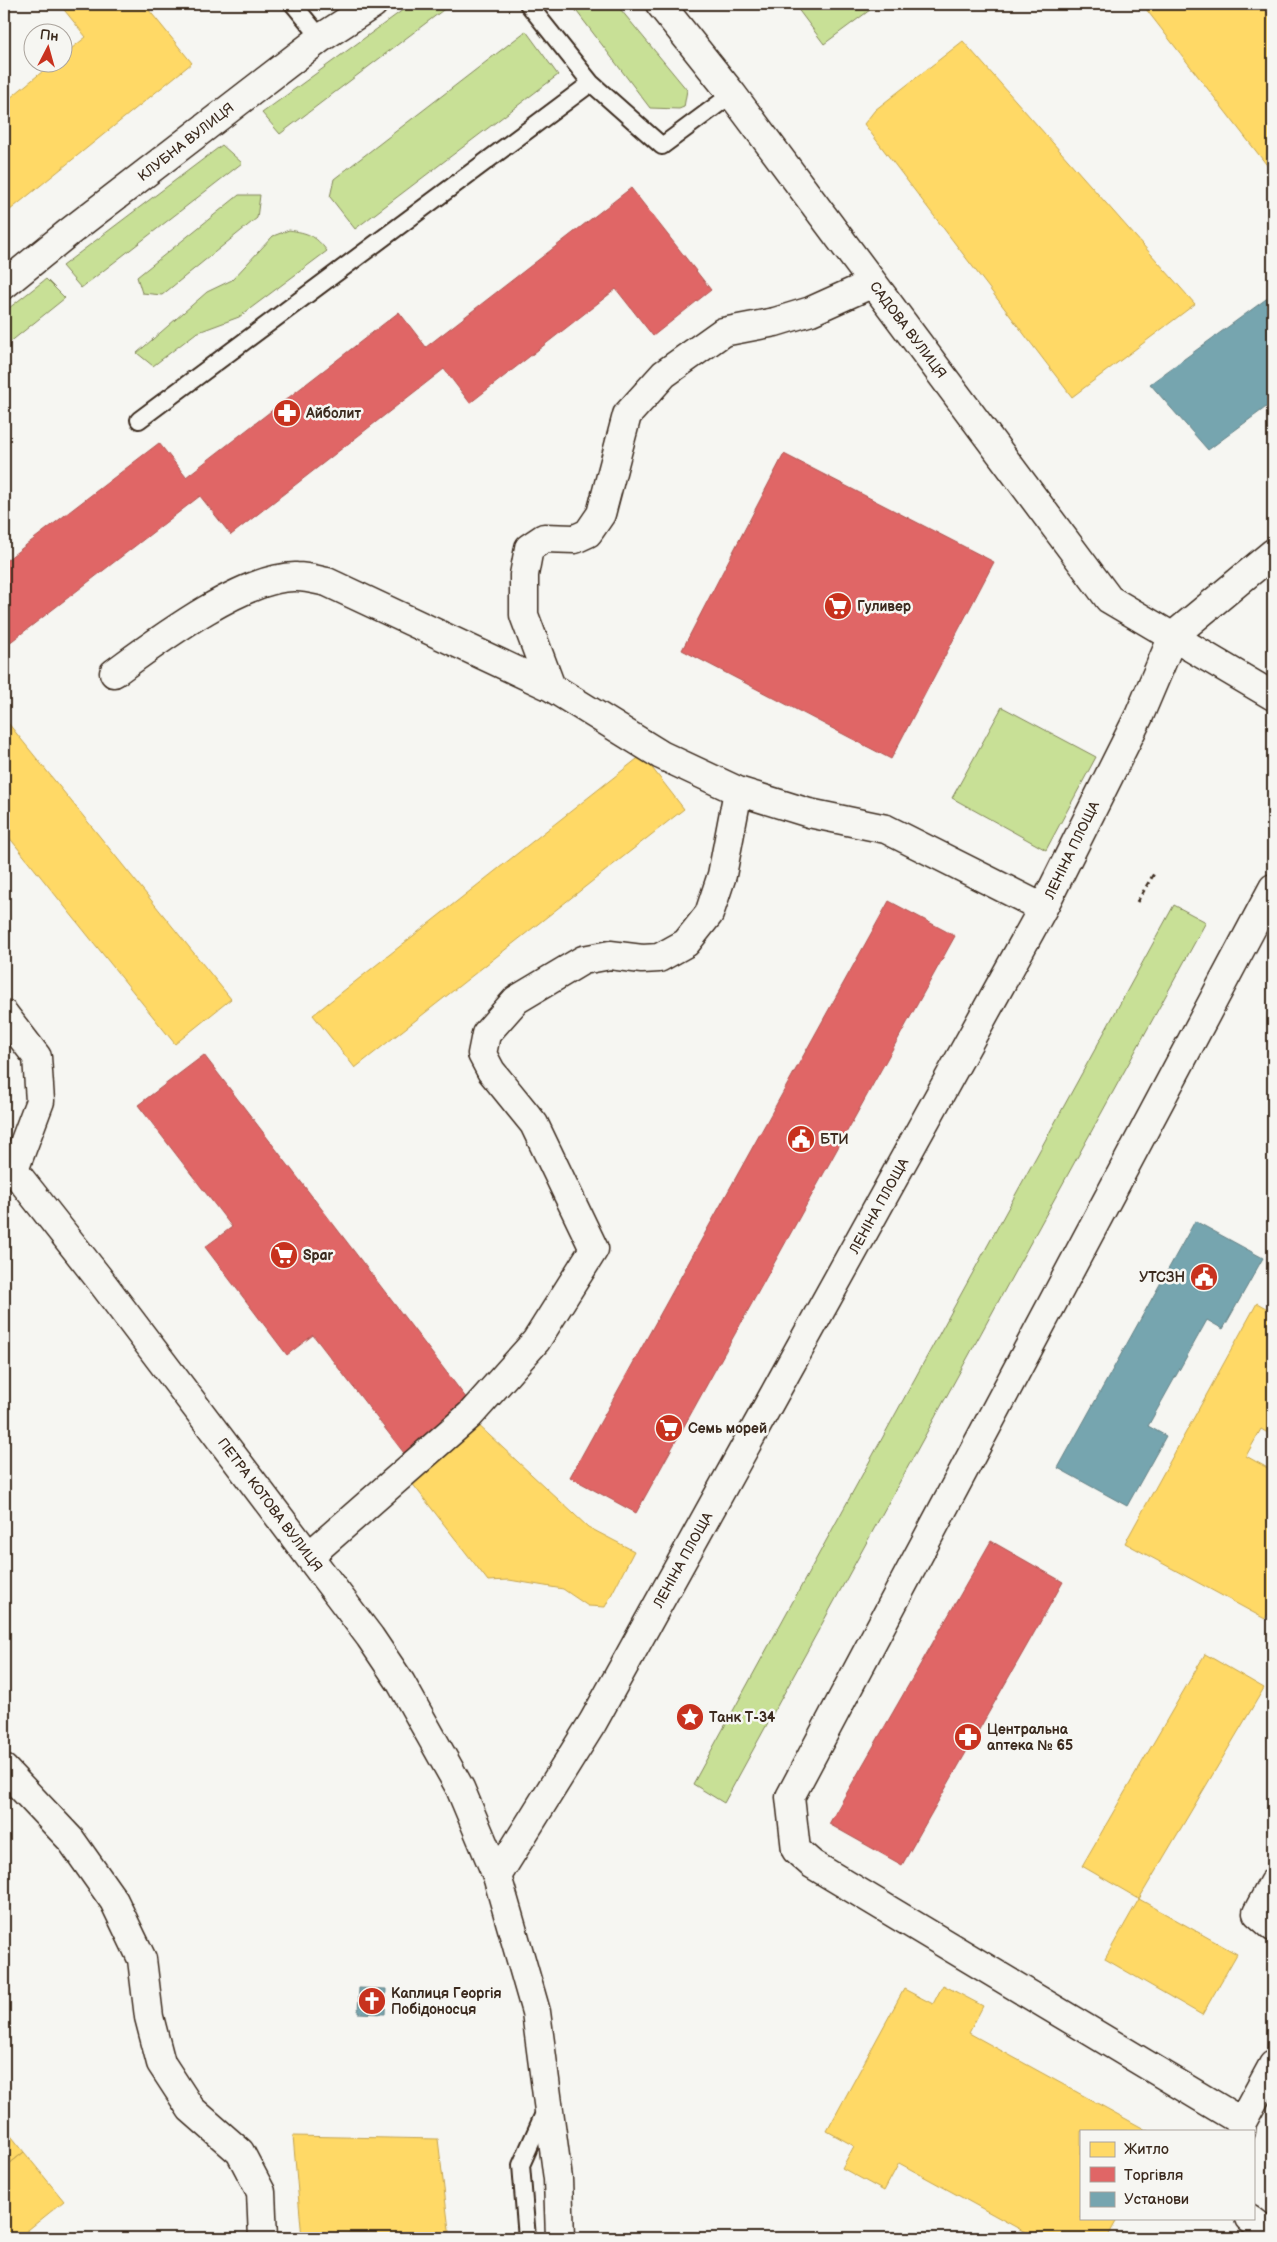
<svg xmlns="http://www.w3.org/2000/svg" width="1277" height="2242" font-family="'Balsamiq Sans',sans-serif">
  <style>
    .green { fill: #c8e096; stroke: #82855a }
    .homes { fill: #ffd966; stroke: #c4a450 }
    .shops { fill: #e06666; stroke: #ae5450 }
    .public { fill: #76a5af; stroke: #648084 }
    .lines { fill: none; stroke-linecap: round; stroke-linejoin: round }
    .lane-casing { stroke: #3b2a1e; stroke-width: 20 }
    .street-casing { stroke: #3b2a1e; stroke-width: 31 }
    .highway-casing { stroke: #3b2a1e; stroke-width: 31 }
    .path { stroke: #3b2a1e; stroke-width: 3; stroke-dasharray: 5 4; stroke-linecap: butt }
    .lane { stroke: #f6f6f2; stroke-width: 16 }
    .street { stroke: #f6f6f2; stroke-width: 28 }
    .highway { stroke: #f6f6f2; stroke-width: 28 }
    .labels { text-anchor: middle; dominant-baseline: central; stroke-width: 5; stroke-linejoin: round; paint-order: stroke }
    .street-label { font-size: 14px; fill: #3b2a1e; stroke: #f6f6f2 }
    .poi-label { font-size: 14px; font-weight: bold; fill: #3b2a1e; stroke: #f6f6f2; text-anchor: start }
  </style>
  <rect width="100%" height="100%" fill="#f6f6f2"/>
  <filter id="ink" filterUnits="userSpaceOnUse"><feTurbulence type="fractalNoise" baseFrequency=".02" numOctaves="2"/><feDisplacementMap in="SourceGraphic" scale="10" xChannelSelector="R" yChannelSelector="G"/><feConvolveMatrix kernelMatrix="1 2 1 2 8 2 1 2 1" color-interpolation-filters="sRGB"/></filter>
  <g filter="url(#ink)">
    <path class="green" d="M 411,4 L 451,4 L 280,134 L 262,113 Z
      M 571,4 L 616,4 L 687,90 L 684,107 L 679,109 L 650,108 Z
      M 794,4 L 878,4 L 824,44 Z
      M 526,31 L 558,75 L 355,229 L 330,197 L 334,179 Z
      M 222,145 L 242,163 L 81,288 L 62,266 Z
      M 239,195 L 260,195 L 257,218 L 162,295 L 142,293 L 137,277 Z
      M 289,230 C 308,233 315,235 327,251 L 239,317 L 196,333 L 153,366 L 137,353 L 207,292 L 232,280 L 273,236 Z
      M 46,279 L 65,298 L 4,347 L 4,312 Z
      M 1002,707 L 1096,757 L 1046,850 L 952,798 Z
      M 1174,905 L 1206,922 L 724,1803 L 693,1784 Z"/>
    <path class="homes" d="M 64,4 L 144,4 L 192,63 L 4,215 L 4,103 L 54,62 L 62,62 L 62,56 L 86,37 L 61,6 Z
      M 1142,4 L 1260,4 L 1273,19 L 1273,173 Z
      M 963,41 L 1195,304 L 1072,397 L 864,124 L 875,110 Z
      M 4,718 L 231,999 L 175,1044 L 4,831 Z
      M 642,755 L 684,809 L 355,1068 L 313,1015 Z
      M 1257,1303 L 1273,1312 L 1273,1436 L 1261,1429 L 1246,1456 L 1273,1471 L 1273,1605 L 1265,1619 L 1125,1543 Z
      M 475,1422 L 588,1527 L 634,1551 L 605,1607 L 588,1606 L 563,1589 L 509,1580 L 488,1581 L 408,1478 Z
      M 1205,1654 L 1264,1688 L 1139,1899 L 1082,1866 Z
      M 1139,1899 L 1237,1954 L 1202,2015 L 1105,1959 Z
      M 943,1985 L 983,2006 L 969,2033 L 1148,2131 L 1081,2131 L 1081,2218 L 1118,2218 L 1107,2238 L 1036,2238 L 899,2163 L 884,2191 L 842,2168 L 854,2146 L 827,2131 L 904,1989 L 933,2004 Z
      M 4,2127 L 24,2152 L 4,2168 Z
      M 293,2136 L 438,2139 L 450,2238 L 302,2238 Z
      M 24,2152 L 64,2201 L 18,2238 L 7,2238 L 4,2235 L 4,2168 Z"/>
    <path class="shops" d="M 631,188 L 711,290 L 653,336 L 616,289 L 470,403 L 444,369 L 231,535 L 200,496 L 4,647 L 4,562 L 159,443 L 186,477 L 399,312 L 426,347 Z
      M 784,454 L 994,562 L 891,759 L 682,650 Z
      M 889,901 L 955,936 L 636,1513 L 570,1477 Z
      M 204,1055 L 470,1403 L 404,1453 L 313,1335 L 287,1355 L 205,1247 L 232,1227 L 138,1105 Z
      M 991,1541 L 1063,1582 L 902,1865 L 829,1824 Z"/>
    <path class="public" d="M 1273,294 L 1273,402 L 1208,450 L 1150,384 Z
      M 1195,1221 L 1263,1258 L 1223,1329 L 1207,1320 L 1148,1426 L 1166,1436 L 1127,1506 L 1058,1468 Z
      M 359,1988 L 386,1989 L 385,2014 L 358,2013 Z"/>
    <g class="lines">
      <defs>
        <path id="lane" d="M 293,4 L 321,38
          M 528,4 L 591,83 L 662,146 L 732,94
          M 139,420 L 591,83
          M 527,2238 L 521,2165 L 546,2109"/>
        <path id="street" d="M 660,4 L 732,94 L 1109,599 L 1273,696
          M 4,285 L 68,233 L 321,38 L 373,4
          M 114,673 C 155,643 245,575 297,577 C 307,577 317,580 327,582 L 551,687
          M 738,791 L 661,755 L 551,687 L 524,615 L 524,575 L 529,548 L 544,538 L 575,539 L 588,533 L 601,514 L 627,415 L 664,374 L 723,332 L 775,322 L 811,311 L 873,283
          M 4,1014 L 37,1057 L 40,1101 L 14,1170
          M 309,1556 L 470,1415 L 536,1341 L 594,1249 L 534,1124 L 491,1071 L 482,1054 L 486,1034 L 516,1000 L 583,960 L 610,955 L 642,959 L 659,958 L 686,943 L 709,914 L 722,875 L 738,791 L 809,813 L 886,829 L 1043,908
          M 4,1769 L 71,1840 L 114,1901 L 142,1959 L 149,2017 L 161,2063 L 191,2109 L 240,2152 L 261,2192 L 263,2238
          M 497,1876 L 593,1722 L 1043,908 L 1139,716 L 1173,636 L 1273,553
          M 1273,1883 L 1257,1913 L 1273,1927
          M 1242,2122 L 812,1864 L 796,1850 L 790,1797 L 1273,888
          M 1241,2131 L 1242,2122 L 1273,2065
          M 1249,2218 L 1273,2237"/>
        <path id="highway" d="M 4,1158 L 97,1276 L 370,1637 L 401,1683 L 460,1788 L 497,1876 L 536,2012 L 558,2179 L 560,2238"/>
      </defs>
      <use href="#lane" class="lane-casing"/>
      <use href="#street" class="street-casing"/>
      <use href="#highway" class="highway-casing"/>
      <path class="path" d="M 1137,902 L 1155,872"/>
      <use href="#lane" class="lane"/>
      <use href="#street" class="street"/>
      <use href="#highway" class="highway"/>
    </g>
  </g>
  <defs>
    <symbol id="pharmacy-disc" viewBox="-11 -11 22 22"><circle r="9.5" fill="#c8321e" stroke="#f6f6f2"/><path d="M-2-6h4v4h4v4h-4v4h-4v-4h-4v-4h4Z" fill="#fff"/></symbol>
    <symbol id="supermarket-disc" viewBox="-11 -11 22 22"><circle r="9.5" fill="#c8321e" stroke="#f6f6f2"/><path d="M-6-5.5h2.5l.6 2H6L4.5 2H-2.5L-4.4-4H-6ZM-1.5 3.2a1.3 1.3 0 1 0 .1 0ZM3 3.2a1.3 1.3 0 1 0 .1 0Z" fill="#fff"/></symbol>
    <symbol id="civic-disc" viewBox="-11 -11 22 22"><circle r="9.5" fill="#c8321e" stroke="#f6f6f2"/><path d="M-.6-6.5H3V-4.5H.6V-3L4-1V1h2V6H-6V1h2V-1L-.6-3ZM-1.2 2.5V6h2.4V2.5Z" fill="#fff"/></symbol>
    <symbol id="sight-disc" viewBox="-11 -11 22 22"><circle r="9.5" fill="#c8321e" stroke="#f6f6f2"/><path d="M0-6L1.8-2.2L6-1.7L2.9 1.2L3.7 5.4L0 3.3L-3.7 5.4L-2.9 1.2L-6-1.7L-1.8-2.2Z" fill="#fff"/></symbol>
    <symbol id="church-disc" viewBox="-11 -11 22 22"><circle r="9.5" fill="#c8321e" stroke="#f6f6f2"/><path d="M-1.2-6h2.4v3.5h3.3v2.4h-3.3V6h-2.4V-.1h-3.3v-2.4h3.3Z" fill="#fff"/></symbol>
  </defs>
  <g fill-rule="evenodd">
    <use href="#pharmacy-disc" x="271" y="397" width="32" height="32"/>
    <use href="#supermarket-disc" x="822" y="590" width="32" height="32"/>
    <use href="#civic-disc" x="785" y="1123" width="32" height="32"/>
    <use href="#supermarket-disc" x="268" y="1239" width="32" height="32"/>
    <use href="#civic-disc" x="1188" y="1261" width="32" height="32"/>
    <use href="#supermarket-disc" x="653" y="1412" width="32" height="32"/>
    <use href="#sight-disc" x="674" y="1701" width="32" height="32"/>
    <use href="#pharmacy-disc" x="952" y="1721" width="32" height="32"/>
    <use href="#church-disc" x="356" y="1985" width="32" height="32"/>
  </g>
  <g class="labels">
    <g class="street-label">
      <text transform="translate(186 142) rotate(-38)">КЛУБНА ВУЛИЦЯ</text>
      <text transform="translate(908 330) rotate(53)">САДОВА ВУЛИЦЯ</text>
      <text transform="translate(1072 850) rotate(-64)">ЛЕНІНА ПЛОЩА</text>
      <text transform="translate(879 1206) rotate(-61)">ЛЕНІНА ПЛОЩА</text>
      <text transform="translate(270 1505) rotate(53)">ПЕТРА КОТОВА ВУЛИЦЯ</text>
      <text transform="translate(683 1560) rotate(-61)">ЛЕНІНА ПЛОЩА</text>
    </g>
    <g class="poi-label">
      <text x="306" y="413">Айболит</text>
      <text x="857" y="606">Гуливер</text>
      <text x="820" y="1139">БТИ</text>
      <text x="303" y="1255">Spar</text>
      <text x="1185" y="1277" text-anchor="end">УТСЗН</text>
      <text x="688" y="1428">Семь морей</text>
      <text x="709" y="1717">Танк Т-34</text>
      <text x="987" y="1729">Центральна<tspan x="987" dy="16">аптека № 65</tspan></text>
      <text x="391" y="1993">Каплиця Георгія<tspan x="391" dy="16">Побідоносця</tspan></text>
    </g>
  </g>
  <rect width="1277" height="2242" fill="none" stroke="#f6f6f2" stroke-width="20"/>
  <rect x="10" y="10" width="1257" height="2222" fill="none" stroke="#3b2a1e" stroke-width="2" filter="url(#ink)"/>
  <rect x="1080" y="2130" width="175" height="90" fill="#f6f6f2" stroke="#aba49d"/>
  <rect x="1090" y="2142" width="25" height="15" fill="#ffd966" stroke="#aba49d"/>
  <text x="1124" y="2154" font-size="15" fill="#3b2a1e">Житло</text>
  <rect x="1090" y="2167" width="25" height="15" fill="#e06666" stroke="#aba49d"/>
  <text x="1124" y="2180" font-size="15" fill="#3b2a1e">Торгівля</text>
  <rect x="1090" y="2192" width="25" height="15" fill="#76a5af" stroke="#aba49d"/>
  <text x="1124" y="2204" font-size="15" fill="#3b2a1e">Установи</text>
  <g transform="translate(48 48) rotate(6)"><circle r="24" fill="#f6f6f2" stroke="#aba49d"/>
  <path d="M0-4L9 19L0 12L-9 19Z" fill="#c8321e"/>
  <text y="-8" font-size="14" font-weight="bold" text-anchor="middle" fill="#3b2a1e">Пн</text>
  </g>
</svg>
